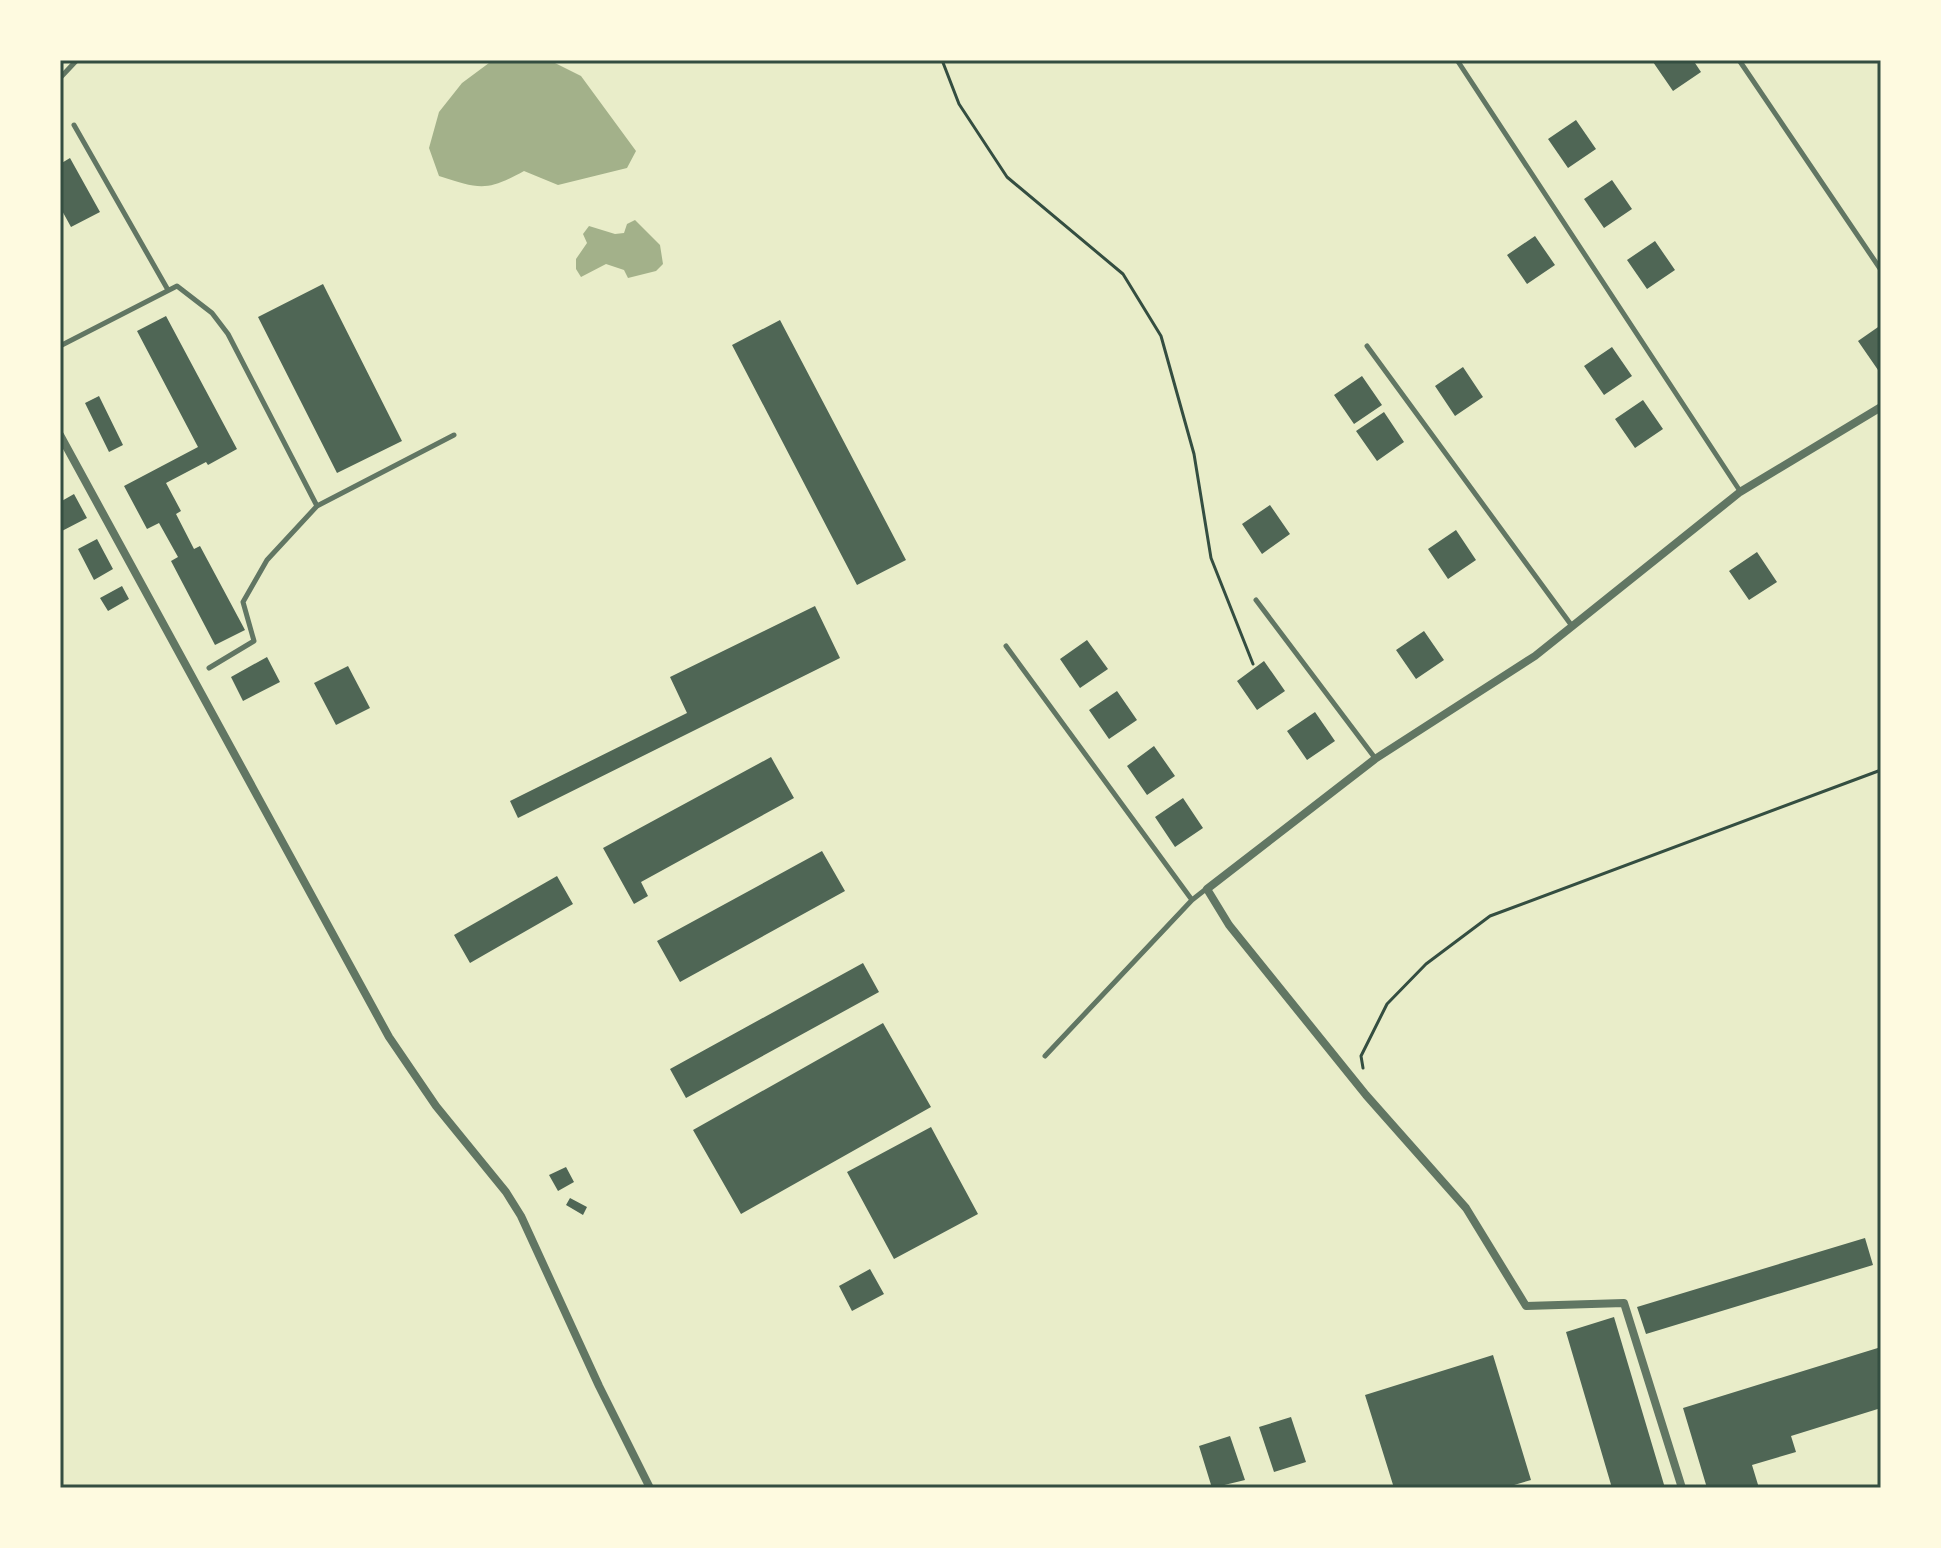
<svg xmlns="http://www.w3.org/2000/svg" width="1941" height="1548" font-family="Arial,sans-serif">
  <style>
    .water { fill: #a3b18a }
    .building { fill: #4f6655 }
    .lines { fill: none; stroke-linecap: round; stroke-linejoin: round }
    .path { stroke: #344e41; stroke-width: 3 }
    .service { stroke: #617663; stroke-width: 5 }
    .minor { stroke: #617663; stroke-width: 8 }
    .neatline { fill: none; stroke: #344e41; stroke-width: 3 }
  </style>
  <rect width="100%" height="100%" fill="#e9edc9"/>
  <path class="water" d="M 493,60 L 549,60 L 581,76 L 636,151 L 627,168 L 558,185 L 524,171 C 486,192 480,189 439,176 L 429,148 L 439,112 L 462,83 Z
    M 635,220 L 660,245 L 663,264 L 656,271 L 628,278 L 624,270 L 606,264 L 581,277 L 576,269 L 576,259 L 587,243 L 583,234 L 589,226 L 615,234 L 624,233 L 627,224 Z"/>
  <path class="building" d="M 1655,60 L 1693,60 L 1701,72 L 1673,91 L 1653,62 Z
    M 1576,120 L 1596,149 L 1568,168 L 1548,139 Z
    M 70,158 L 100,212 L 71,227 L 60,207 L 60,164 Z
    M 1612,180 L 1632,209 L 1604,228 L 1584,199 Z
    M 1535,236 L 1555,265 L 1527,284 L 1507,255 Z
    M 1655,241 L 1675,270 L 1647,289 L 1627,260 Z
    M 323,284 L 402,441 L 337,473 L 258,317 Z
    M 166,316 L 237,449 L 208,465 L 206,462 L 166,483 L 181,511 L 176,514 L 194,549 L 200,546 L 245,630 L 215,645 L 171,561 L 178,557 L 159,523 L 147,529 L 124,486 L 198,447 L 137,331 Z
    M 780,320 L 906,560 L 857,585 L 732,345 Z
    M 1881,325 L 1881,368 L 1878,370 L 1858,341 Z
    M 1612,347 L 1632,376 L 1604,395 L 1584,366 Z
    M 1463,367 L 1483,397 L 1455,416 L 1435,386 Z
    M 1362,376 L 1382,405 L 1354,424 L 1334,395 Z
    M 99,396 L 123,445 L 109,452 L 85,403 Z
    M 1643,400 L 1663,429 L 1635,448 L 1615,419 Z
    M 1384,412 L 1404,442 L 1377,461 L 1356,431 Z
    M 74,494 L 87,518 L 60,532 L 60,502 Z
    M 1270,505 L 1290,534 L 1262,554 L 1242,524 Z
    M 1456,530 L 1476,560 L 1448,579 L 1428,549 Z
    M 97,539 L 113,569 L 94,580 L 78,549 Z
    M 1757,552 L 1777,582 L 1749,600 L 1729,571 Z
    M 122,586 L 129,599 L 108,611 L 100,598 Z
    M 815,606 L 840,658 L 518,818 L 510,801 L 687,713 L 670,677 Z
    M 1424,631 L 1444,660 L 1416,679 L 1396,650 Z
    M 1087,640 L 1108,669 L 1080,688 L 1060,659 Z
    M 267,657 L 280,682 L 243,701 L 231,677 Z
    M 1264,661 L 1285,691 L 1257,710 L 1237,681 Z
    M 348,666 L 370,708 L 336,725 L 314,683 Z
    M 1117,691 L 1137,720 L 1109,739 L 1089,710 Z
    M 1315,712 L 1335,741 L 1307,760 L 1287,731 Z
    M 1154,746 L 1175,776 L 1147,795 L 1127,766 Z
    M 771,757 L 794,798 L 641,882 L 648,896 L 634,904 L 603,848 Z
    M 1183,798 L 1203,828 L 1175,847 L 1155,817 Z
    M 822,851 L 845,891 L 680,982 L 657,941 Z
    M 557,876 L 573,904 L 470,963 L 454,935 Z
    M 863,963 L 879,992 L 686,1098 L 670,1069 Z
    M 883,1023 L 931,1107 L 741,1214 L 693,1130 Z
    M 931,1127 L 978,1214 L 894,1259 L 847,1172 Z
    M 566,1167 L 574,1182 L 558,1191 L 549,1175 Z
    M 570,1198 L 587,1207 L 583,1215 L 566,1205 Z
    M 1865,1238 L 1873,1265 L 1646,1334 L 1637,1307 Z
    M 870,1269 L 884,1294 L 852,1311 L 839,1286 Z
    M 1614,1317 L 1665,1488 L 1612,1488 L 1566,1332 Z
    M 1881,1347 L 1881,1408 L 1791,1436 L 1796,1452 L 1752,1465 L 1759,1488 L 1707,1488 L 1683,1408 Z
    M 1493,1355 L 1531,1480 L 1504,1488 L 1394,1488 L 1365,1395 Z
    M 1291,1417 L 1306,1462 L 1274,1472 L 1259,1427 Z
    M 1230,1436 L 1245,1480 L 1212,1488 L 1199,1446 Z"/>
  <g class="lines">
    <path class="path" d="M 942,60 L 959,104 L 1007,177 L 1123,274 L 1161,336 L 1194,454 L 1211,558 L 1253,664
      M 1363,1068 L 1361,1056 L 1387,1004 L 1426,964 L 1490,916 L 1881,770"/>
    <path class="service" d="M 1457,60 L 1740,491
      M 1739,60 L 1881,270
      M 60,78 L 77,60
      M 74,125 L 168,290
      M 60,346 L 177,286 L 212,313 L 228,334 L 317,506 L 267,560 L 243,602 L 254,641 L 209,668
      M 1367,346 L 1572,626
      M 317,506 L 454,435
      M 1256,600 L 1375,758
      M 1006,646 L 1192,900
      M 1045,1056 L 1192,900 L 1206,889"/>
    <path class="minor" d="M 60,435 L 389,1037 L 436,1106 L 506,1192 L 521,1216 L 599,1386 L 650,1488
      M 1682,1488 L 1624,1303 L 1526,1306 L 1466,1208 L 1366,1095 L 1229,925 L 1207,889 L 1375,759 L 1535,656 L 1740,492 L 1881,407"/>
  </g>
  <rect width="1941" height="1548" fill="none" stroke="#fefae0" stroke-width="124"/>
  <rect x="62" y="62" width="1817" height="1424" class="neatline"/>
</svg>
